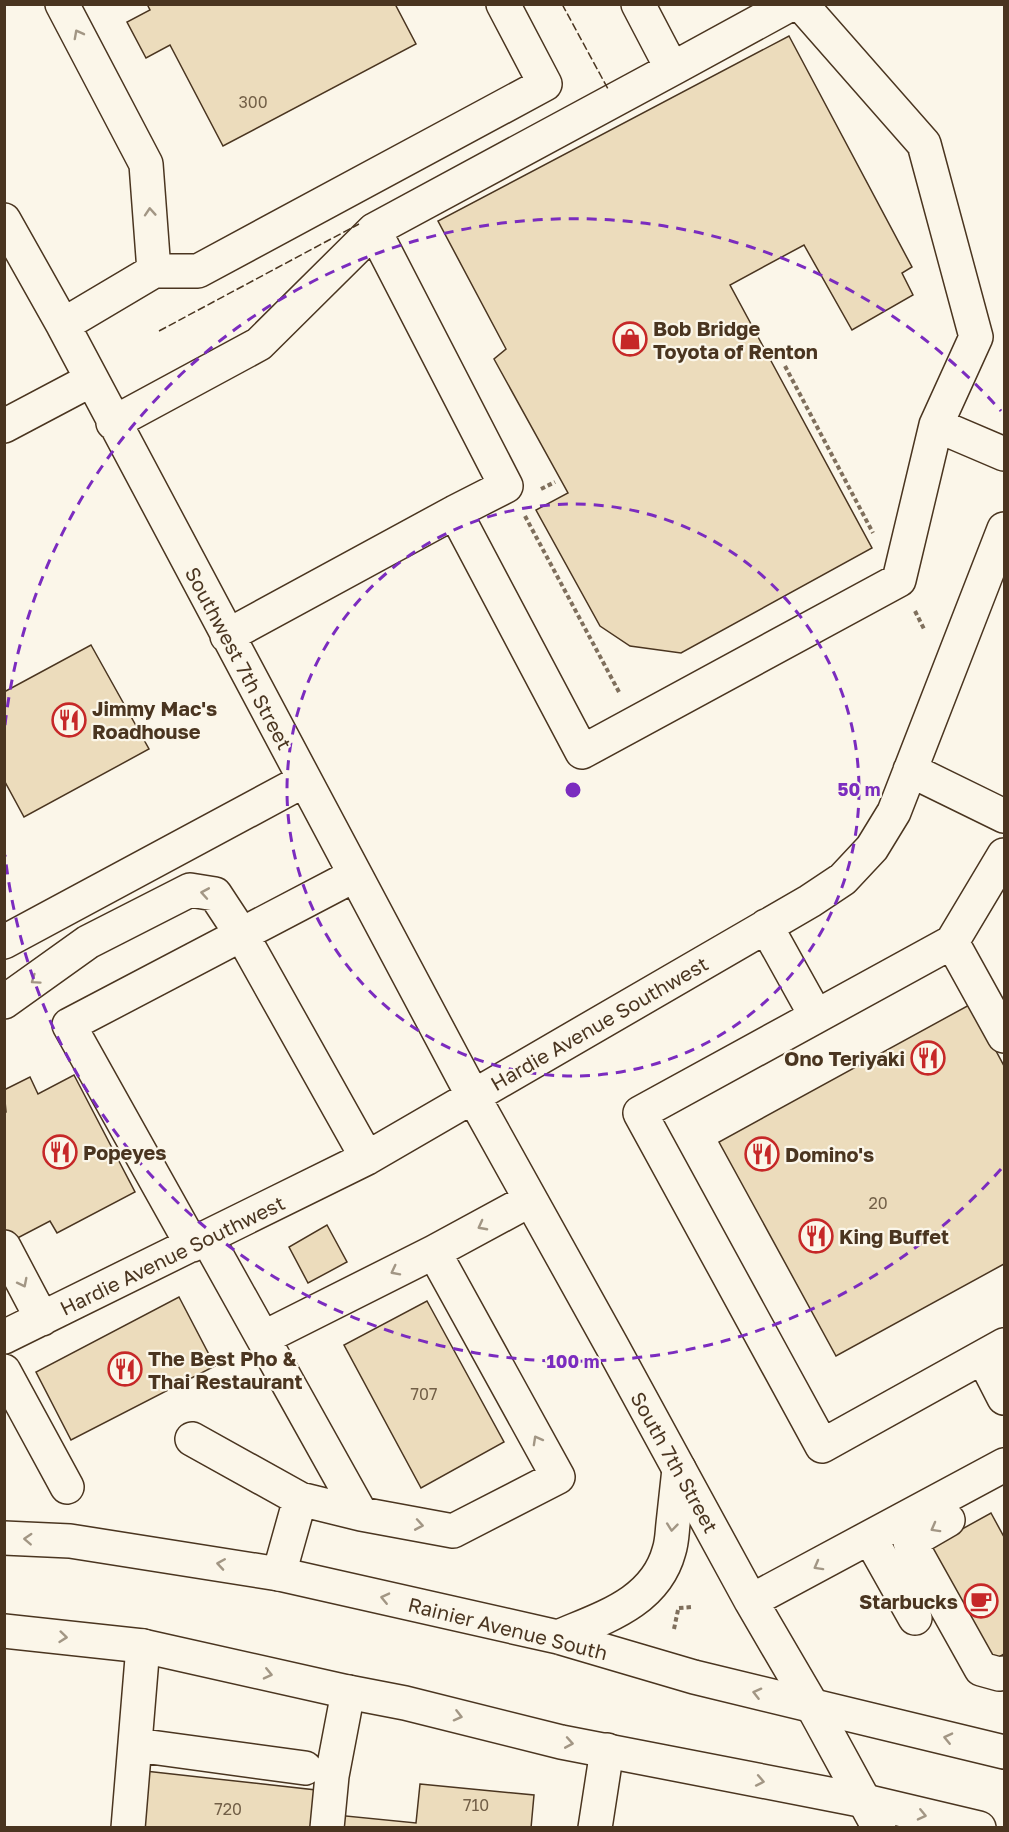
<svg xmlns="http://www.w3.org/2000/svg" width="1009" height="1832" font-family="'Golos Text',sans-serif">
  <style>
    .building { fill: #ecdcbc; stroke: #4a3520; stroke-width: 1.5 }
    .lines { fill: none; stroke-linecap: round; stroke-linejoin: round }
    .minor-casing { stroke: #4a3520; stroke-width: 36 }
    .major-casing { stroke: #4a3520; stroke-width: 36 }
    .path { stroke: #7f6f5c; stroke-width: 4; stroke-dasharray: 4.5 3; stroke-linecap: butt }
    .minor { stroke: #fbf6e9; stroke-width: 33 }
    .major { stroke: #fbf6e9; stroke-width: 33 }
    .fence { stroke: #4a3520; stroke-width: 1.5; stroke-dasharray: 8 3; stroke-linecap: butt }
    .oneway { stroke: #a29684 }
    .ring { fill: none; stroke: #7b2cbf; stroke-width: 3; stroke-dasharray: 10 8 }
    .labels { text-anchor: middle; dominant-baseline: central; stroke-width: 4.5; stroke-linejoin: round; paint-order: stroke }
    .number-label { font-size: 16px; fill: #725f47 }
    .poi-label { font-size: 20px; font-weight: bold; fill: #4a3520; stroke: #fbf6e9; text-anchor: start }
    .street-label { font-size: 20px; fill: #4a3520; stroke: #fbf6e9 }
    .centre { fill: #7b2cbf; stroke: #fbf6e9; stroke-width: 3 }
    .ring-label { font-size: 18px; text-anchor: middle; font-weight: bold; fill: #7b2cbf; stroke: #fbf6e9; stroke-width: 4.5; stroke-linejoin: round; paint-order: stroke }
  </style>
  <rect width="100%" height="100%" fill="#fbf6e9"/>
  <path class="building" d="M 147,4 L 395,4 L 416,44 L 223,146 L 170,45 L 146,58 L 127,22 L 150,10 Z
    M 789,36 L 912,267 L 902,273 L 913,295 L 852,330 L 804,245 L 730,285 L 872,548 L 681,653 L 630,646 L 600,626 L 536,510 L 568,493 L 494,359 L 506,349 L 438,221 Z
    M 91,645 L 149,749 L 24,817 L 4,780 L 4,692 Z
    M 971,1004 L 1004,1066 L 1004,1264 L 836,1356 L 719,1142 Z
    M 74,1075 L 135,1192 L 57,1233 L 50,1221 L 8,1243 L 4,1236 L 4,1113 L 6,1112 L 4,1090 L 30,1077 L 38,1094 Z
    M 327,1225 L 347,1262 L 308,1283 L 289,1247 Z
    M 179,1297 L 215,1366 L 71,1440 L 36,1372 Z
    M 427,1301 L 504,1442 L 421,1488 L 344,1345 Z
    M 991,1513 L 1004,1537 L 1004,1654 L 991,1662 L 928,1548 Z
    M 145,1771 L 316,1790 L 312,1828 L 139,1828 Z
    M 420,1784 L 534,1795 L 531,1828 L 334,1828 L 336,1815 L 416,1823 Z"/>
  <g class="lines">
    <defs>
      <path id="minor" d="M 62,4 L 146,164 L 154,271
        M 672,69 L 791,4
        M 4,220 L 63,325 L 473,1096 L 612,1346 L 751,1601 L 813,1707 L 879,1828
        M 63,325 L 154,271 L 198,271 L 545,84 L 503,4
        M 113,423 L 259,344 L 374,230 L 672,69 L 638,4
        M 936,425 L 1004,454
        M 4,426 L 91,380
        M 455,512 L 582,752 L 899,580 L 936,425 L 976,337 L 924,144 L 801,4
        M 227,636 L 455,512 L 506,486 L 374,230
        M 910,770 L 1004,816
        M 766,926 L 816,1016
        M 4,942 L 305,780
        M 952,942 L 1004,855
        M 4,1002 L 88,942 L 190,890 L 215,894 L 242,935 L 367,1158
        M 1004,1036 L 952,942 L 640,1113 L 822,1446 L 1004,1345
        M 207,1238 L 361,1514
        M 192,1245 L 69,1025 L 355,875
        M 4,1247 L 42,1319
        M 434,1252 L 530,1200
        M 4,1337 L 367,1158 L 810,901 L 843,879 L 872,848 L 894,812 L 1004,529
        M 263,1338 L 434,1252 L 558,1477 L 453,1531 L 361,1514 L 300,1499 L 279,1574
        M 983,1357 L 1004,1398
        M 4,1371 L 67,1487
        M 192,1439 L 300,1499
        M 948,1520 L 910,1542 L 981,1669 L 999,1674 L 1004,1673
        M 870,1538 L 915,1618
        M 751,1601 L 1004,1465
        M 136,1745 L 305,1768
        M 128,1828 L 143,1646
        M 327,1828 L 332,1776 L 348,1692
        M 595,1828 L 607,1750"/>
      <path id="major" d="M 4,1538 L 70,1541 L 279,1574 L 558,1637 L 694,1677 L 1004,1752
        M 4,1631 L 143,1646 L 348,1692 L 405,1703 L 561,1742 L 865,1801 L 979,1828
        M 558,1637 C 602,1618 655,1603 669,1551 C 672,1542 672,1533 673,1524 C 675,1505 677,1487 679,1469"/>
    </defs>
    <use href="#minor" class="minor-casing"/>
    <use href="#major" class="major-casing"/>
    <path class="path" d="M 785,366 L 873,533
      M 541,489 L 555,482
      M 525,516 L 619,692
      M 915,611 L 924,629
      M 679,1608 L 692,1607
      M 674,1629 L 678,1610"/>
    <use href="#minor" class="minor"/>
    <use href="#major" class="major"/>
    <path class="fence" d="M 562,4 L 608,89
      M 159,331 L 359,224"/>
  </g>
  <defs><path id="oneway-chevron" d="M-2-3.5L2.5 0L-2 3.5" fill="none" stroke-width="1.6" stroke-linecap="round" stroke-linejoin="round" transform="scale(1.5)"/></defs>
  <g class="oneway">
    <use href="#oneway-chevron" transform="translate(78 34) rotate(-118)"/>
    <use href="#oneway-chevron" transform="translate(150 212) rotate(-94)"/>
    <use href="#oneway-chevron" transform="translate(205 893) rotate(-170)"/>
    <use href="#oneway-chevron" transform="translate(35 980) rotate(145)"/>
    <use href="#oneway-chevron" transform="translate(482 1226) rotate(152)"/>
    <use href="#oneway-chevron" transform="translate(395 1271) rotate(153)"/>
    <use href="#oneway-chevron" transform="translate(23 1283) rotate(63)"/>
    <use href="#oneway-chevron" transform="translate(537 1440) rotate(-119)"/>
    <use href="#oneway-chevron" transform="translate(419 1525) rotate(10)"/>
    <use href="#oneway-chevron" transform="translate(672 1527) rotate(96)"/>
    <use href="#oneway-chevron" transform="translate(935 1528) rotate(151)"/>
    <use href="#oneway-chevron" transform="translate(28 1539) rotate(-177)"/>
    <use href="#oneway-chevron" transform="translate(221 1564) rotate(-171)"/>
    <use href="#oneway-chevron" transform="translate(818 1566) rotate(151)"/>
    <use href="#oneway-chevron" transform="translate(385 1598) rotate(-167)"/>
    <use href="#oneway-chevron" transform="translate(63 1637) rotate(6)"/>
    <use href="#oneway-chevron" transform="translate(268 1674) rotate(13)"/>
    <use href="#oneway-chevron" transform="translate(757 1693) rotate(-166)"/>
    <use href="#oneway-chevron" transform="translate(458 1716) rotate(14)"/>
    <use href="#oneway-chevron" transform="translate(948 1738) rotate(-167)"/>
    <use href="#oneway-chevron" transform="translate(569 1743) rotate(10)"/>
    <use href="#oneway-chevron" transform="translate(760 1781) rotate(11)"/>
    <use href="#oneway-chevron" transform="translate(922 1815) rotate(13)"/>
  </g>
  <g class="ring">
    <circle cx="573" cy="790" r="286"/>
    <path d="M1001 1169A572 572 0 0 1 5 855M5 725A572 572 0 0 1 1001 411"/>
  </g>
  <defs>
    <symbol id="shop-ring" viewBox="-11 -11 22 22"><circle r="9.5" fill="#fbf6e9" stroke="#c62828" stroke-width="1.5"/><path d="M-5-2.5h2.3a2.7 3.5 0 0 1 5.4 0H5L5.5 6h-11ZM-1.5-2.5h3a1.5 2.3 0 0 0-3 0Z" fill="#c62828"/></symbol>
    <symbol id="restaurant-ring" viewBox="-11 -11 22 22"><circle r="9.5" fill="#fbf6e9" stroke="#c62828" stroke-width="1.5"/><path d="M-5-6h1v4h1v-4h1v4h1v-4h1v5L-1.5 .5V6h-2V.5L-5-1ZM5-6V6H3V1.5H1.5Q1.5-4 5-6Z" fill="#c62828"/></symbol>
    <symbol id="cafe-ring" viewBox="-11 -11 22 22"><circle r="9.5" fill="#fbf6e9" stroke="#c62828" stroke-width="1.5"/><path d="M-5.5-4.5H6V0H3Q3 3.5 0 3.5H-2.5Q-5.5 3.5-5.5 0ZM3-3.2v2h1.7v-2ZM-6 4.5H4V6H-6Z" fill="#c62828"/></symbol>
  </defs>
  <g fill-rule="evenodd">
    <use href="#shop-ring" x="611" y="320" width="38" height="38"/>
    <use href="#restaurant-ring" x="50" y="701" width="38" height="38"/>
    <use href="#restaurant-ring" x="909" y="1039" width="38" height="38"/>
    <use href="#restaurant-ring" x="41" y="1133" width="38" height="38"/>
    <use href="#restaurant-ring" x="743" y="1135" width="38" height="38"/>
    <use href="#restaurant-ring" x="797" y="1217" width="38" height="38"/>
    <use href="#restaurant-ring" x="106" y="1350" width="38" height="38"/>
    <use href="#cafe-ring" x="962" y="1582" width="38" height="38"/>
  </g>
  <g class="labels">
    <g class="number-label">
      <text x="253" y="102">300</text>
      <text x="878" y="1203">20</text>
      <text x="424" y="1394">707</text>
      <text x="476" y="1805">710</text>
      <text x="228" y="1809">720</text>
    </g>
    <g class="poi-label">
      <text x="653" y="328">Bob Bridge<tspan x="653" dy="23">Toyota of Renton</tspan></text>
      <text x="92" y="708">Jimmy Mac's<tspan x="92" dy="23">Roadhouse</tspan></text>
      <text x="905" y="1058" text-anchor="end">Ono Teriyaki</text>
      <text x="83" y="1152">Popeyes</text>
      <text x="785" y="1154">Domino's</text>
      <text x="839" y="1236">King Buffet</text>
      <text x="148" y="1358">The Best Pho &amp;<tspan x="148" dy="23">Thai Restaurant</tspan></text>
      <text x="958" y="1601" text-anchor="end">Starbucks</text>
    </g>
    <g class="street-label">
      <text transform="translate(239 658) rotate(62)">Southwest 7th Street</text>
      <text transform="translate(599 1023) rotate(-30)">Hardie Avenue Southwest</text>
      <text transform="translate(172 1255) rotate(-26)">Hardie Avenue Southwest</text>
      <text transform="translate(675 1462) rotate(61)">South 7th Street</text>
      <text transform="translate(508 1628) rotate(14)">Rainier Avenue South</text>
    </g>
  </g>
  <circle cx="573" cy="790" r="9" class="centre"/>
  <g class="ring-label">
    <text x="859" y="796">50 m</text>
    <text x="573" y="1368">100 m</text>
  </g>
  <rect width="1009" height="1832" fill="none" stroke="#4a3520" stroke-width="12"/>
</svg>
